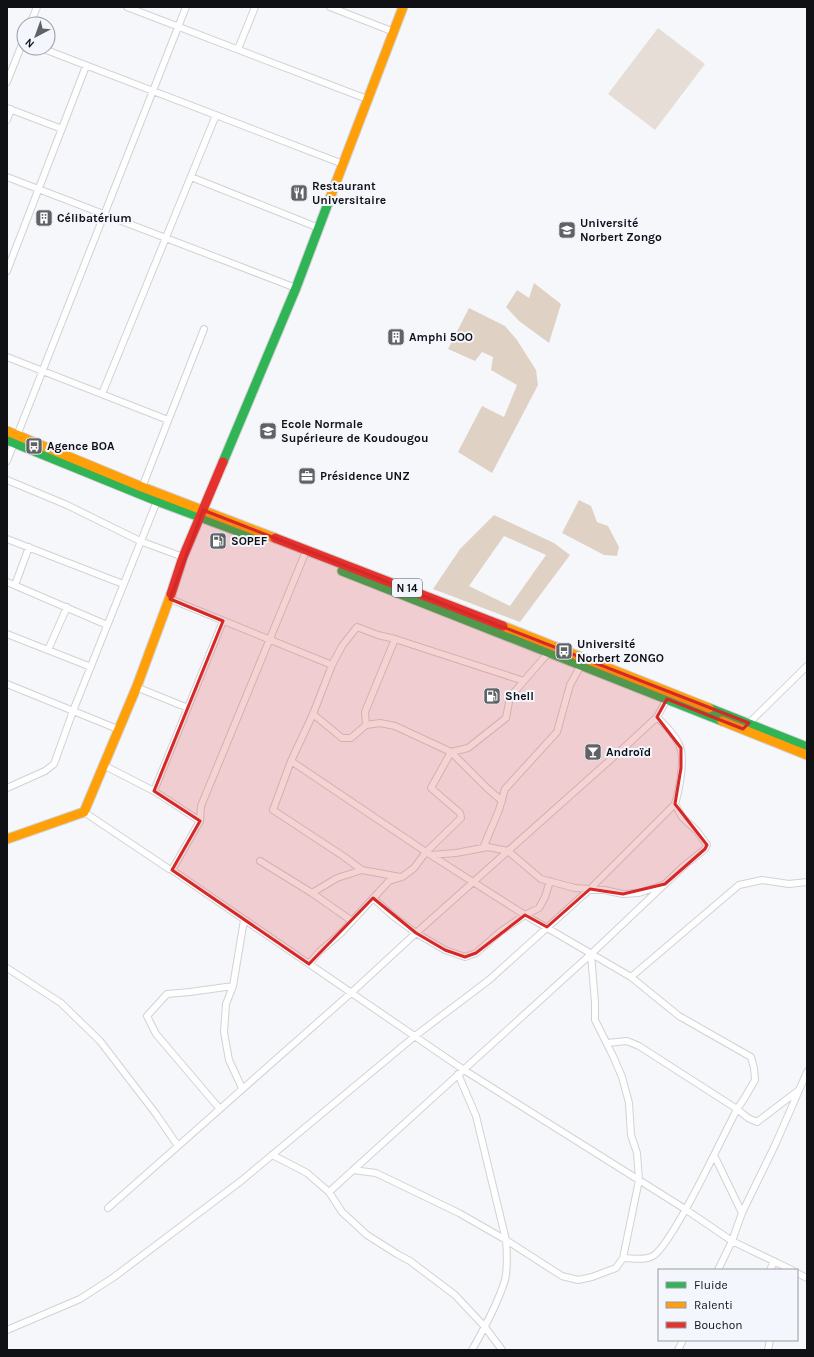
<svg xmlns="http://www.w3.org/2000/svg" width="814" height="1357" font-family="Karla,sans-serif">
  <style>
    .green { fill: #e6ded6 }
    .forest { fill: #dfd2c5; fill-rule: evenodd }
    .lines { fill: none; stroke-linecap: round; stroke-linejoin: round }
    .street-casing { stroke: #d2d2d6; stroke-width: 8 }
    .fast-casing { stroke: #d2d2d6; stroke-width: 11 }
    .slow-casing { stroke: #d2d2d6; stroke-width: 11 }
    .jam-casing { stroke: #d2d2d6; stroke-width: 11 }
    .street { stroke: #fefefe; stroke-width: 6 }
    .fast { stroke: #30b455; stroke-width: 9 }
    .slow { stroke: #ff9f0a; stroke-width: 9 }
    .jam { stroke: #e5322d; stroke-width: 9 }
    .marked { fill: #d62828; fill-opacity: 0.2; stroke: #d62828; stroke-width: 3; stroke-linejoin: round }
    .labels { text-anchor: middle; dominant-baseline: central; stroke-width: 4; stroke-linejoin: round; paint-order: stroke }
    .shield { fill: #f4f6fd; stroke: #54565b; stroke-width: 1 }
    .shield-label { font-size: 11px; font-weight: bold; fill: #101115 }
    .poi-label { font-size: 12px; font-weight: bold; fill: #101115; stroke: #f4f6fd; text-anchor: start }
  </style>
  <rect width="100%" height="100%" fill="#f6f7fb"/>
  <path class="green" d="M 658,28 L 705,64 L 655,130 L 608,94 Z"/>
  <path class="forest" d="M 534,283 L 561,304 L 549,343 L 519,321 L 506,307 L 517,290 L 529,298 Z
    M 469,308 L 505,326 L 517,340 L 536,370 L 538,385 L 492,473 L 458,452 L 482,406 L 504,417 L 517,385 L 491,370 L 493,357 L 482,352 L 475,361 L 448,349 Z
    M 579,500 L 591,506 L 597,522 L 608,526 L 619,547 L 617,556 L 604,555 L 562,533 Z
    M 494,515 L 554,543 L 570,555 L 520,622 L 433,589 L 460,549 ZM 504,536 L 546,555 L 510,606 L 469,586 Z"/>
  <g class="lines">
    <defs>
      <path id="street" d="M 127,7 L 367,99
        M 330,7 L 394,32
        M 30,24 L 37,7
        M 41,48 L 343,164
        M 238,49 L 255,7
        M 7,82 L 24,39
        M 7,108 L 62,129
        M 7,120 L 11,109
        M 7,177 L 296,288
        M 191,177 L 319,228
        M 7,271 L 86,66
        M 7,357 L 168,420
        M 102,394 L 216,115
        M 7,461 L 186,7
        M 7,480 L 67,505 L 140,541 L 183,557
        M 141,490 L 204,329
        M 7,539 L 123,584
        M 7,582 L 107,625
        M 15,585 L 29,547
        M 170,599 L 332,665
        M 7,634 L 91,667
        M 48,650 L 67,607
        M 7,684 L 120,730
        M 136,687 L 188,708
        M 313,714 L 342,738 L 351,738 L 366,725 L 380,723 L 395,726 L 451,752 L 487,788 L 502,801
        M 366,725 L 365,712 L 395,639 L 524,681
        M 747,725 L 807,666
        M 291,761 L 426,852 L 525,915 L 631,977 L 679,1016 L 751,1057 L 754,1068 L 755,1080 L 744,1099 L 737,1109 L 714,1155 L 742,1213 L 732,1241 L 718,1270
        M 105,766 L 154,791 L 200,821 L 201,806 L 304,556
        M 7,788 L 45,771 L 54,764 L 73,711 L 157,501
        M 154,791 L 223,621
        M 84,812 L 169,869 L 172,870 L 464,1070 L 685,1209 L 732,1241 L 792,1270
        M 483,848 L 499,810 L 505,789 L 557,732 L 570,685 L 581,665
        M 431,855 L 456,853 L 488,847 L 508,851 L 541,879 L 575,888 L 604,890 L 623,894 L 639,893 L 663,885
        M 260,861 L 312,893 L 352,921
        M 172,870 L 200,821
        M 362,870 L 343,856 L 273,810 L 291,761 L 313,714 L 332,665 L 342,646 L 357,627 L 378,635 L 395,639
        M 312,893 L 337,878 L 362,870 L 400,877
        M 373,898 L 393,916 L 416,933 L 445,950 L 465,957 L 476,953 L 500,932 L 525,915 L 539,908 L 545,897 L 550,881
        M 309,964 L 319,952 L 341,933 L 389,881 L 402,877 L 414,868 L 426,852 L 461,818 L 460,813 L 431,788 L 451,752 L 468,748 L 506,718 L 510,697 L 549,652
        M 7,968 L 61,1003 L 100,1041 L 156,1114 L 178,1146
        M 631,977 L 739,885 L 762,880 L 789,884 L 807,882
        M 607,1043 L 627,1041 L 639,1046 L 737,1109 L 748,1118 L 757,1122 L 799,1090
        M 458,1074 L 476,1116 L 506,1240 C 507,1253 508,1267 505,1280 C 498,1303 484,1329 472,1350
        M 242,1088 L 229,1060 L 224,1032 L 226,1004 L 233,986 L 244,920
        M 219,1108 L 156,1034 L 147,1016 L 167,994 L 190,992 L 233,986
        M 272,1155 L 290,1164 L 307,1173 L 329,1192 L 342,1212 L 367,1235 L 397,1254 L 410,1261 L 455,1295 L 485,1327 L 502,1350
        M 353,1170 L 376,1173 L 459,1213 L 506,1240 L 562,1276 L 578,1280 L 592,1277 L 616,1268 L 623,1258 L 639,1180 L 637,1153 L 631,1135 L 629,1103 L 622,1077 L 613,1056 L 595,1020 L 595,1003 L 591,954
        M 329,1192 L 591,954 L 685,865 L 705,849 L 707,845 L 697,831 L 682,817 L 675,804 C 679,791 685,760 680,747 C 676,736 666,726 657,717
        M 108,1208 L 351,993 L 416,933 L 628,744 L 657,717 L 667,699
        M 742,1213 L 776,1143 L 807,1072
        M 623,1258 C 633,1258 644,1261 653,1256 C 669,1246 704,1175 714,1155
        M 770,1270 L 774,1261
        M 797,1273 L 807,1278
        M 7,1330 L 80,1299 L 114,1277 L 241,1181 L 415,1036 L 489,980 L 590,889 L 675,804
        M 678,1350 L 683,1340
        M 768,1350 L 770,1340"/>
      <path id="fast" d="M 7,440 L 157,501 L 251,536
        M 223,462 L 296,288 L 330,198
        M 342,571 L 722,721
        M 709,708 L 807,747"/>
      <path id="slow" d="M 330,198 L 403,7
        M 7,431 L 142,487 L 275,538
        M 503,626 L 709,708
        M 722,721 L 807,755
        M 7,839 L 84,812 L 137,686 L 171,594"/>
      <path id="jam" d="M 275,538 L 503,626
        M 171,594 L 183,557 L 223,462"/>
    </defs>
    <use href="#street" class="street-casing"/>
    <use href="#fast" class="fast-casing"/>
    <use href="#slow" class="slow-casing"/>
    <use href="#jam" class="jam-casing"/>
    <use href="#street" class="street"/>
    <use href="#fast" class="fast"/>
    <use href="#slow" class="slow"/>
    <use href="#jam" class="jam"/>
  </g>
  <path class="marked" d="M 203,510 L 749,723 L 743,729 L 667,699 L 657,717 L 681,748 L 681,768 L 675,804 L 707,845 L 705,849 L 665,884 L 623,894 L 590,889 L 547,927 L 525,915 L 476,953 L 465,957 L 445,950 L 416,933 L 373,898 L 309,964 L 172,870 L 200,821 L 154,791 L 223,621 L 170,599 Z"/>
  <defs>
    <symbol id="restaurant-square" viewBox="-11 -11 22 22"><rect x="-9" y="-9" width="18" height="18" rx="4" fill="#606266" stroke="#f4f6fd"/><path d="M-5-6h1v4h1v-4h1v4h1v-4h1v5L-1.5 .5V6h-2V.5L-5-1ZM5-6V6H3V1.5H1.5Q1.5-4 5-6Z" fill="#fff"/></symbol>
    <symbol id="building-square" viewBox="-11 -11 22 22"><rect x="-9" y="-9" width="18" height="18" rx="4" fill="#606266" stroke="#f4f6fd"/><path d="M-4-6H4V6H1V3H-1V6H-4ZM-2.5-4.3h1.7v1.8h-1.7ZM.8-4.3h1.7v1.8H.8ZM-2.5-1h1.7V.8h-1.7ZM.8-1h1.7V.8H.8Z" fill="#fff"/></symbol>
    <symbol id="university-square" viewBox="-11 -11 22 22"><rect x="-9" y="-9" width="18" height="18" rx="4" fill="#606266" stroke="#f4f6fd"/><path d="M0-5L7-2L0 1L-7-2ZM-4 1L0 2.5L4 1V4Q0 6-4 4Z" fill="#fff"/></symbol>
    <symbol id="bus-square" viewBox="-11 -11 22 22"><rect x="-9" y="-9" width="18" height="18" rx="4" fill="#606266" stroke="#f4f6fd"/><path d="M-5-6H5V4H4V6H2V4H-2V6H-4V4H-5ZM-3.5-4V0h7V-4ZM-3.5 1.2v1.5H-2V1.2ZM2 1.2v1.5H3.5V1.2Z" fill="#fff"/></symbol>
    <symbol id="office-square" viewBox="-11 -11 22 22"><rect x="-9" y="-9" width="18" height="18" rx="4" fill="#606266" stroke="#f4f6fd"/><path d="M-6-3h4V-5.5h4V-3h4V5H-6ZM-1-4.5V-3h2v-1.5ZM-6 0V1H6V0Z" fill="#fff"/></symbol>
    <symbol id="fuel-square" viewBox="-11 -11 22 22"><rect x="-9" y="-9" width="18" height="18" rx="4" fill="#606266" stroke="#f4f6fd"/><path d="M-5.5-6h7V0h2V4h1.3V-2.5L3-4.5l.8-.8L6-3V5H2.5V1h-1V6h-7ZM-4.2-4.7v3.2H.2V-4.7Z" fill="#fff"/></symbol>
    <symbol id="bar-square" viewBox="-11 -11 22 22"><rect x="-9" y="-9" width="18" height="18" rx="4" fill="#606266" stroke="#f4f6fd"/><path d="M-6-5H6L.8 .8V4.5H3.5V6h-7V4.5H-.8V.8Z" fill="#fff"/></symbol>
  </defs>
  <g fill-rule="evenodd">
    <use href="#restaurant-square" x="289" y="183" width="20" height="20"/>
    <use href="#building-square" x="34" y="208" width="20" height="20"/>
    <use href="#university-square" x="557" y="220" width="20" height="20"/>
    <use href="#building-square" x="386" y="327" width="20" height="20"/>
    <use href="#university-square" x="258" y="421" width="20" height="20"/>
    <use href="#bus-square" x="24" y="436" width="20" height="20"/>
    <use href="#office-square" x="297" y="466" width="20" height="20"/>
    <use href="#fuel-square" x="208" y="531" width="20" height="20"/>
    <use href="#bus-square" x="554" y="641" width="20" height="20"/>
    <use href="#fuel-square" x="482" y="686" width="20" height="20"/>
    <use href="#bar-square" x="583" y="742" width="20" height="20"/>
  </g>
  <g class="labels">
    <rect class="shield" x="392" y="579" width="30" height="18" rx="3"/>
    <g class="shield-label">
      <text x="407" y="588">N 14</text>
    </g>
    <g class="poi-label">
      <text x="312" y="186">Restaurant<tspan x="312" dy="14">Universitaire</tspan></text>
      <text x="57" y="218">Célibatérium</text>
      <text x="580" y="223">Université<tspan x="580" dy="14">Norbert Zongo</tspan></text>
      <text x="409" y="337">Amphi 5OO</text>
      <text x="281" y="424">Ecole Normale<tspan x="281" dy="14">Supérieure de Koudougou</tspan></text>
      <text x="47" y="446">Agence BOA</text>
      <text x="320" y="476">Présidence UNZ</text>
      <text x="231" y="541">SOPEF</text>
      <text x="577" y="644">Université<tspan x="577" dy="14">Norbert ZONGO</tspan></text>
      <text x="505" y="696">Shell</text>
      <text x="606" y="752">Androïd</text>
    </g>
  </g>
  <rect width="814" height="1357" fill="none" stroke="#101115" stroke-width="16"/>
  <rect x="658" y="1269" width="140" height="72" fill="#f4f6fd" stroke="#999aa0"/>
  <rect x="666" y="1282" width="20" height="6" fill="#30b455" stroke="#999aa0"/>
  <text x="694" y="1289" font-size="12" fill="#101115">Fluide</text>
  <rect x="666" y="1302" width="20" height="6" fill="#ff9f0a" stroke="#999aa0"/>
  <text x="694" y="1309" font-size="12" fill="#101115">Ralenti</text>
  <rect x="666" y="1322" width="20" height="6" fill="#e5322d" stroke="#999aa0"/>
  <text x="694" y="1329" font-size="12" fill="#101115">Bouchon</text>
  <g transform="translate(36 36) rotate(221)"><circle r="19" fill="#f4f6fd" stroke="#999aa0"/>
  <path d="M0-3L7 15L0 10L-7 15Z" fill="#606266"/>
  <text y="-6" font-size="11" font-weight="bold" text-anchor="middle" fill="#101115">N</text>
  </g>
</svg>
